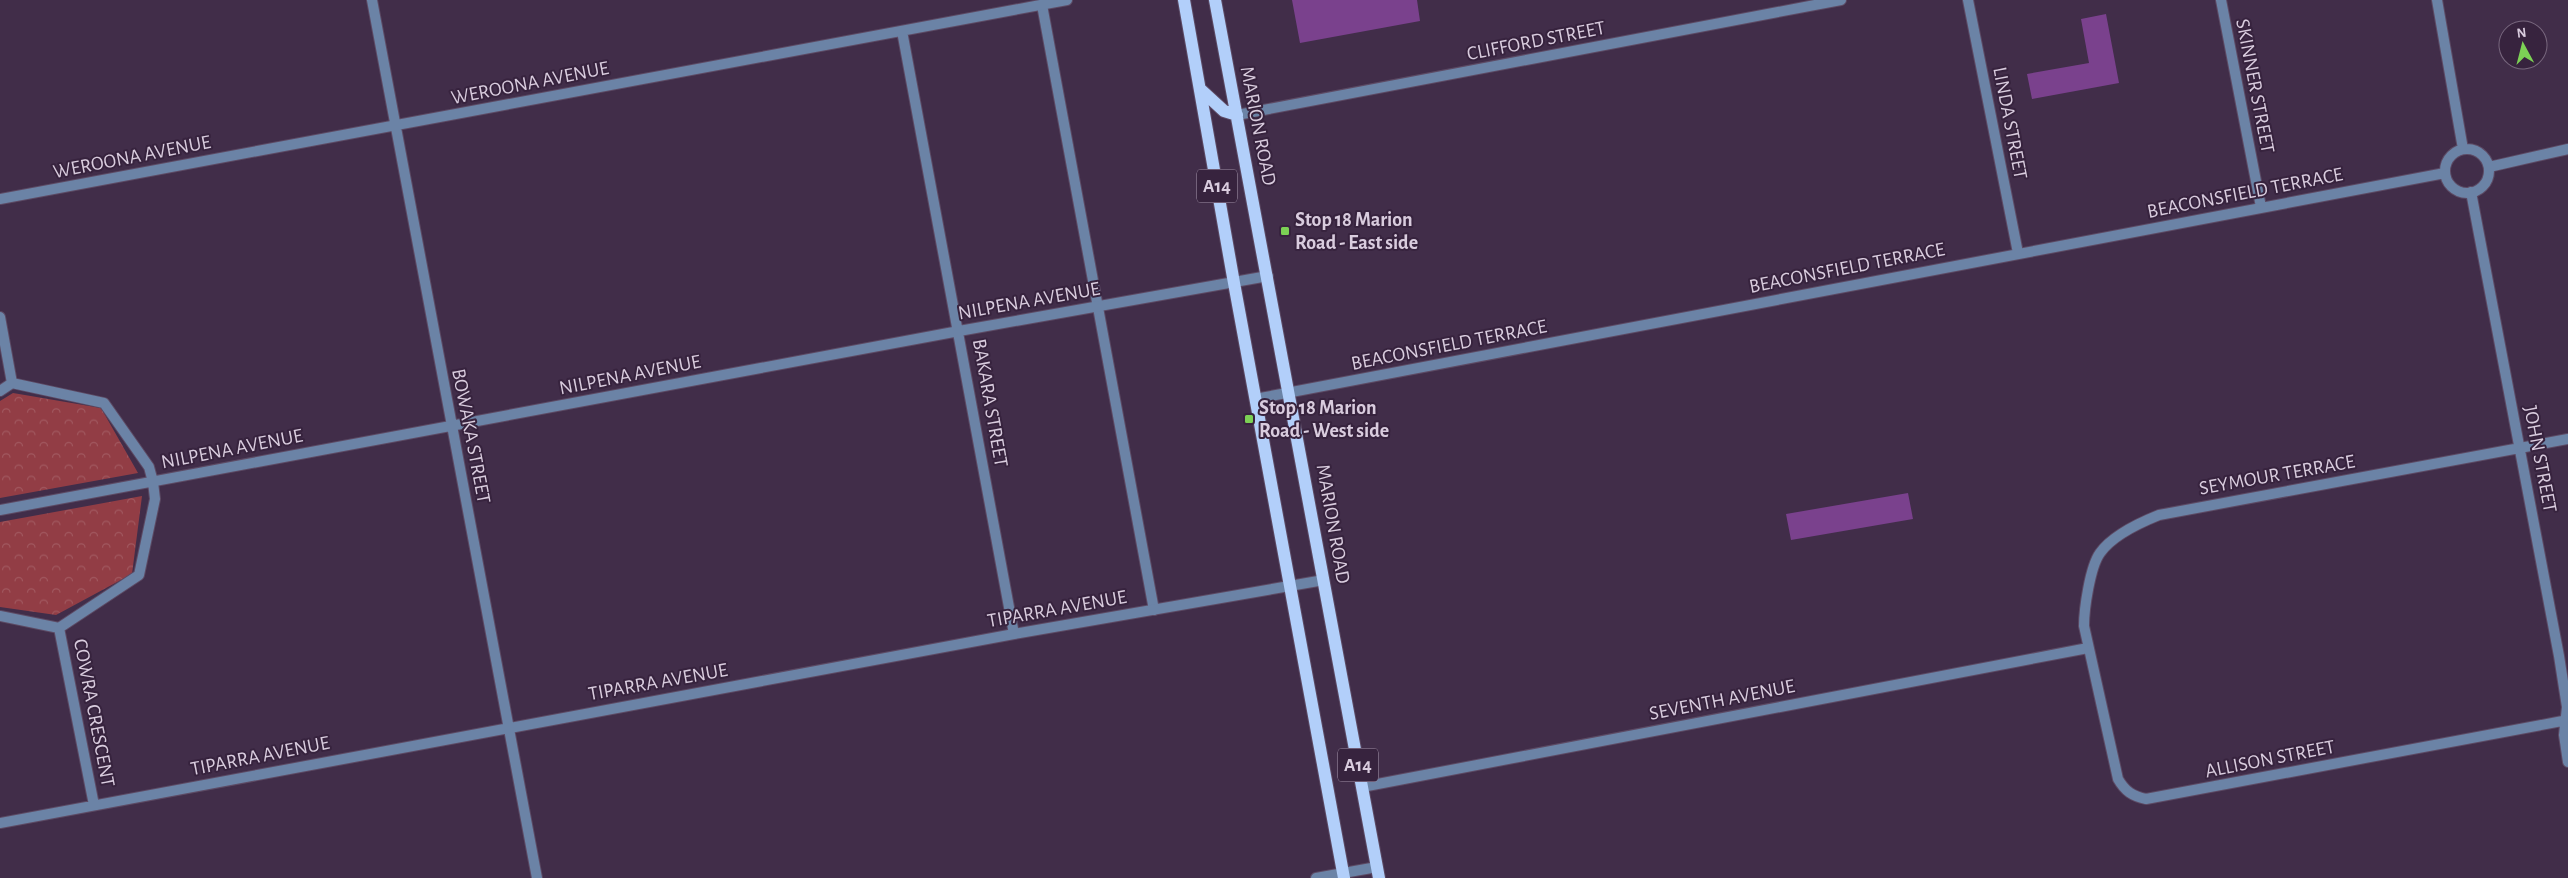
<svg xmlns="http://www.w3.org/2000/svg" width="2568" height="878" font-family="'Alegreya Sans',sans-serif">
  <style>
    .forest { fill: url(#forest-crowns) }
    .building { fill: #7a418d }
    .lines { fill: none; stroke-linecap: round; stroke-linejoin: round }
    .service-casing { stroke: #5c4a64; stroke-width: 12 }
    .minor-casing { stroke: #5c4a64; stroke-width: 12 }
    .primary-casing { stroke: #5c4a64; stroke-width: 14 }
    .service { stroke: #6b83a6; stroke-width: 10 }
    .minor { stroke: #6b83a6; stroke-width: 10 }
    .primary { stroke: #b2cffa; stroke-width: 12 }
    .poi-dot { fill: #7cd155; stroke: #37233e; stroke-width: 2 }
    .labels { text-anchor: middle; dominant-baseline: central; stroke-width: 4; stroke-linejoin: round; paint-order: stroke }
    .shield { fill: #37233e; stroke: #a899ae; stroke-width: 1 }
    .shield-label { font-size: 19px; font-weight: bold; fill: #d9ccde }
    .street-label { font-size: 20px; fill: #d9ccde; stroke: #37233e }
    .poi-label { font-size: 20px; font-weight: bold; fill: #d9ccde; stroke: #37233e; text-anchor: start }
  </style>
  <defs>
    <pattern id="forest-crowns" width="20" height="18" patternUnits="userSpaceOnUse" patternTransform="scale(1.25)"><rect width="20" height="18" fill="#923d45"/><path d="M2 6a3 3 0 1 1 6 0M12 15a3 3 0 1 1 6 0" fill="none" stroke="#a1585f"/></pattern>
  </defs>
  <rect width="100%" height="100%" fill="#412d49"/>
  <path class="forest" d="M 13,393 L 101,408 L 138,473 L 0,498 L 0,401 Z
    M 142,496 L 132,574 L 56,615 L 0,607 L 0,522 Z"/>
  <path class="building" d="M 1292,0 L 1417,0 L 1420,21 L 1300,43 Z
    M 2106,14 L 2119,83 L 2032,99 L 2027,74 L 2089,63 L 2081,19 Z
    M 1908,493 L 1913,519 L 1791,540 L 1786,514 Z"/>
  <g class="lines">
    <defs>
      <path id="service" d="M 1042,5 L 1154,610"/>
      <path id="minor" d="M 372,0 L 537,878
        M 1968,0 L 2018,253
        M 2221,0 L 2261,207
        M 2437,0 L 2463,149
        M 902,31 L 1014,634
        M 1237,115 L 1841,0
        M2445 171a22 22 0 1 1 44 0a22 22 0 1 1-44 0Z
        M 2489,167 L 2568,149
        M 2471,192 L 2559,656 L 2567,707 L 2564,735 L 2568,762
        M 0,199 L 1067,0
        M 0,317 L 12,383
        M 0,391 L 12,383 L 104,403 L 149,467 L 153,482 L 155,499 L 139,575 L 59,628 L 0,616
        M 1255,399 L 2445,173
        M 2568,439 L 2159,515 C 2139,523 2112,536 2100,553 C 2090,567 2084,609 2084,626 L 2118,779 C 2125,791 2132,796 2146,799 L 2568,720
        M 0,510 L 959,331 L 1268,276
        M 59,628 L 94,805
        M 1362,787 L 2088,648
        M 0,823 L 1014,634 L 1324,580
        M 1316,878 L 1377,867"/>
      <path id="primary" d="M 1184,0 L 1234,283 L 1344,878
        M 1215,0 L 1379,878
        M 1200,89 L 1224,111 L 1237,115"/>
    </defs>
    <use href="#service" class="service-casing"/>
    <use href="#minor" class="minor-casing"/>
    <use href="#primary" class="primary-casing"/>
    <use href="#service" class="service"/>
    <use href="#minor" class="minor"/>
    <use href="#primary" class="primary"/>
  </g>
  <g class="poi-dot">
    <rect x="1280" y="226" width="10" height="10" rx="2.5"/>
    <rect x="1244" y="414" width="10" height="10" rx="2.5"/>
  </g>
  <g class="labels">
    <g class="shield">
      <rect x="1197" y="169.5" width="40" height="33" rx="4"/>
      <rect x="1338" y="748.5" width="40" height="33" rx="4"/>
    </g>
    <g class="shield-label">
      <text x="1217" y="186">A14</text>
      <text x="1358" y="765">A14</text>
    </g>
    <g class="street-label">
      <text transform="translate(1536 41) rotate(-11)">CLIFFORD STREET</text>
      <text transform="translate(530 83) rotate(-11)">WEROONA AVENUE</text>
      <text transform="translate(2255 86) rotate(79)">SKINNER STREET</text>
      <text transform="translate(2010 123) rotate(79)">LINDA STREET</text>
      <text transform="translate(1258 126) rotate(79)">MARION ROAD</text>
      <text transform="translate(132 157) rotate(-11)">WEROONA AVENUE</text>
      <text transform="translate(2245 193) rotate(-11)">BEACONSFIELD TERRACE</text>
      <text transform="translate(1847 268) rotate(-11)">BEACONSFIELD TERRACE</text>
      <text transform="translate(1029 301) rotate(-10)">NILPENA AVENUE</text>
      <text transform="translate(1449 345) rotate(-11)">BEACONSFIELD TERRACE</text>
      <text transform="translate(630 375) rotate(-11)">NILPENA AVENUE</text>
      <text transform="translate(990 403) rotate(80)">BAKARA STREET</text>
      <text transform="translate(471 436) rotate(79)">BOWAKA STREET</text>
      <text transform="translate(232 449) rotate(-11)">NILPENA AVENUE</text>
      <text transform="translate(2540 459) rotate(79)">JOHN STREET</text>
      <text transform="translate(2277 475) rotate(-10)">SEYMOUR TERRACE</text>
      <text transform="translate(1333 524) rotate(80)">MARION ROAD</text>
      <text transform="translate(1057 609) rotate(-10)">TIPARRA AVENUE</text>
      <text transform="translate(658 682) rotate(-10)">TIPARRA AVENUE</text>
      <text transform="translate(1722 700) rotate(-11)">SEVENTH AVENUE</text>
      <text transform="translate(94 713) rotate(79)">COWRA CRESCENT</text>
      <text transform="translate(260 756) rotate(-11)">TIPARRA AVENUE</text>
      <text transform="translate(2270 759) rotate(-11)">ALLISON STREET</text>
    </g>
    <g class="poi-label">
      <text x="1295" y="220">Stop 18 Marion<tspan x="1295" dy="23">Road - East side</tspan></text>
      <text x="1259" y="408">Stop 18 Marion<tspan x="1259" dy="23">Road - West side</tspan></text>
    </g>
  </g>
  <g transform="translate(2523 45) rotate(353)"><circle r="24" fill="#37233e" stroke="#78677e"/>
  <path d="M0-4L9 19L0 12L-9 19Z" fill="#7cd155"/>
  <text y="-8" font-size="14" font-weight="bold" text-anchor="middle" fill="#d9ccde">N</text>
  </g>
</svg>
